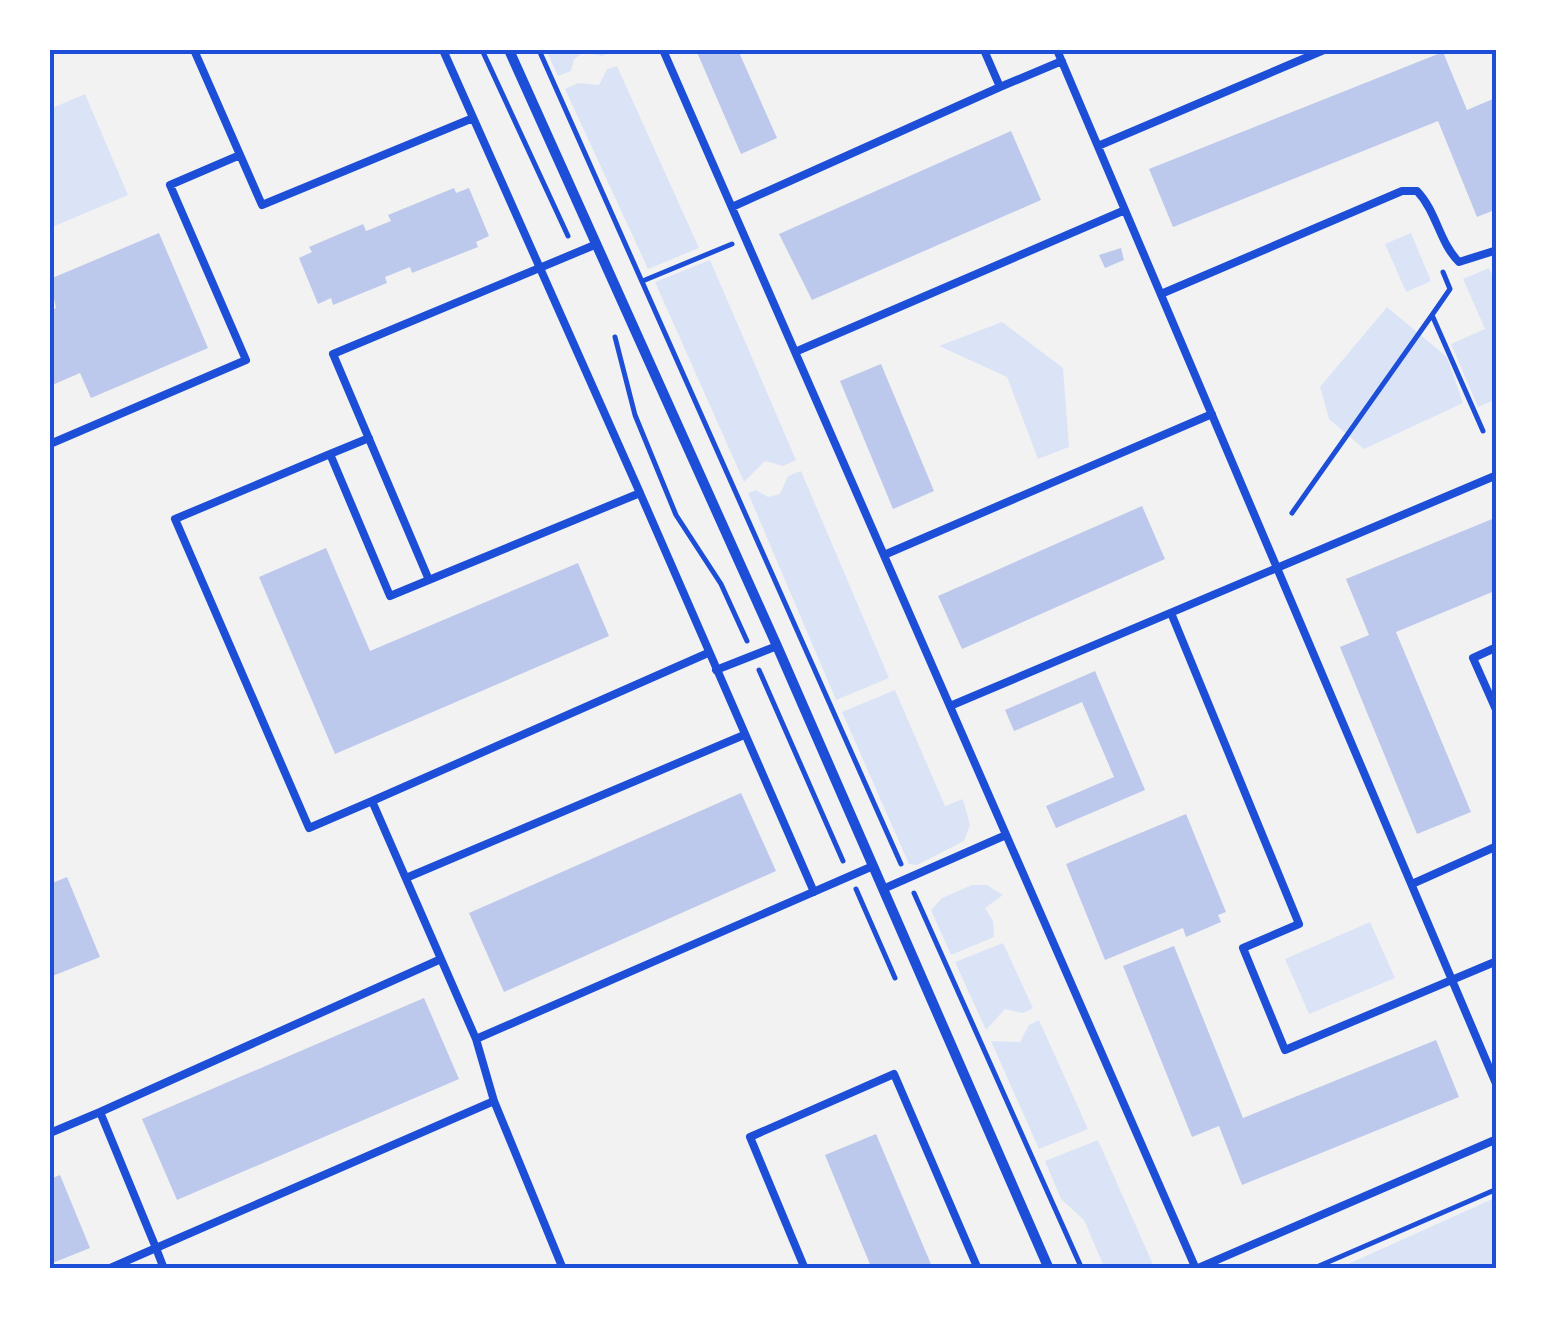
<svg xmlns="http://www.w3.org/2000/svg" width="1547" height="1319" font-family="Lora,serif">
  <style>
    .green { fill: #dbe4f7 }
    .building { fill: #bdc9ec }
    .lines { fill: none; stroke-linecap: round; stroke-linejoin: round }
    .path { stroke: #1d4ed8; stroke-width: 5 }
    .service { stroke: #1d4ed8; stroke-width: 8 }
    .minor { stroke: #1d4ed8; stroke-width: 10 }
    .neatline { fill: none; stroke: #1d4ed8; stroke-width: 4 }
  </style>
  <rect width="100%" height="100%" fill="#f2f2f2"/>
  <path class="green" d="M 546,50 L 610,50 L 611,52 L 602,56 L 584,52 L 574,59 L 571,71 L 558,76 Z
    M 617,66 L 699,248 L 648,269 L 565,89 L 578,83 L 599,85 L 607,69 Z
    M 85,94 L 128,195 L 50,228 L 50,109 Z
    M 1411,233 L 1431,281 L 1406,292 L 1385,244 Z
    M 710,260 L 796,460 L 783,466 L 765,461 L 744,482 L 655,282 Z
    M 1489,268 L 1497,286 L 1497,399 L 1478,407 L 1451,344 L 1485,329 L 1463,279 Z
    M 1387,307 L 1447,357 L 1463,403 L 1364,449 L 1329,419 L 1320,387 Z
    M 1002,322 L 1063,368 L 1069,447 L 1038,459 L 1007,377 L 939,346 Z
    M 801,471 L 889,678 L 836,700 L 748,493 L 756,490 L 768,497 L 780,494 L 788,476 Z
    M 895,690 L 945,806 L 963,799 L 970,825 L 964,841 L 917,865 L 909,864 L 842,712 Z
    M 972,885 L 987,885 L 1003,895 L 985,908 L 993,921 L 994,937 L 951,955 L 931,910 L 942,898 Z
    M 1370,922 L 1395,978 L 1309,1014 L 1285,959 Z
    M 1003,943 L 1033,1008 L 1023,1013 L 1005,1009 L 986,1030 L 955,962 Z
    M 1039,1020 L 1088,1129 L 1039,1149 L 991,1041 L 1020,1042 L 1029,1025 Z
    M 1098,1140 L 1155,1269 L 1105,1269 L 1084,1220 L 1061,1199 L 1045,1161 Z
    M 1497,1197 L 1497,1269 L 1337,1269 Z"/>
  <path class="building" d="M 696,50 L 738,50 L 777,138 L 741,154 Z
    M 1443,52 L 1467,110 L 1493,99 L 1497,108 L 1497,209 L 1477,217 L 1438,121 L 1173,227 L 1149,169 Z
    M 1011,131 L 1041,200 L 812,300 L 779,234 Z
    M 454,188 L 456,193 L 469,188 L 489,236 L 476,242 L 478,247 L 412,273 L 410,267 L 385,277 L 387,283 L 333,305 L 331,298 L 318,304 L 299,258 L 312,252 L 309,247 L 363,224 L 366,231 L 391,221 L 388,215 Z
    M 159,233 L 208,348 L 91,398 L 80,373 L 50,386 L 50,311 L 56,308 L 50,279 Z
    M 1121,248 L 1124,260 L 1105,268 L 1099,255 Z
    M 881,364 L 934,491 L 893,509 L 840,381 Z
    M 1142,506 L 1165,559 L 962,649 L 938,596 Z
    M 1497,517 L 1497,590 L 1396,632 L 1471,812 L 1417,834 L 1340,647 L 1369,635 L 1346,579 Z
    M 326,548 L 370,651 L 578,563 L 609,636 L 335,754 L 259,577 Z
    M 1095,671 L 1145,790 L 1056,828 L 1046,806 L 1114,777 L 1082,702 L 1014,731 L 1005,710 Z
    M 741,793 L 776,871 L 504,992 L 469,913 Z
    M 1186,814 L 1226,912 L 1218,915 L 1221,922 L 1186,937 L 1183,928 L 1105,960 L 1066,864 Z
    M 67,877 L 100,957 L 50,977 L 50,884 Z
    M 1174,946 L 1243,1118 L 1436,1040 L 1459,1097 L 1242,1185 L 1219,1126 L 1192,1137 L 1123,966 Z
    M 424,998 L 459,1079 L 177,1200 L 142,1119 Z
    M 876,1134 L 933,1269 L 872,1269 L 825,1155 Z
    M 60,1175 L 90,1248 L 50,1264 L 50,1179 Z"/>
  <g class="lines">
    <path class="path" d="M 482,50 L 568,236
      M 539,50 L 901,864
      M 1443,272 L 1450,289 L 1432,315 L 1483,431
      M 645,280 L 732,244
      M 615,337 L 635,415 L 676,515 L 721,584 L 747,641
      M 1292,513 L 1432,315
      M 759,670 L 843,861
      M 856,889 L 895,978
      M 914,893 L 1082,1269
      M 1312,1269 L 1497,1189"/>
    <path class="service" d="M 194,50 L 262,205 L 473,118
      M 443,50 L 640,493
      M 663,50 L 1196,1269
      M 1057,50 L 1497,1086
      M 1000,87 L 1062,61
      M 1098,146 L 1324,50
      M 732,207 L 1000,87 L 984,50
      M 1161,294 L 1402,191 L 1417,191 C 1437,212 1439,242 1459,262 L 1497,250
      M 795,352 L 1125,210
      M 50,444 L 246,360 L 170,185 L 240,155
      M 330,454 L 369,438
      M 884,555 L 1212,414
      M 429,580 L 333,354 L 597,244
      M 1171,613 L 1299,924 L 1243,948 L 1285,1050 L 1497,961
      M 1497,647 L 1473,658 L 1497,712
      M 716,670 L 777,646
      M 950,706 L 1497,475
      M 372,801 L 309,828 L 175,519 L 330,454 L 390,596 L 640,493 L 814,892
      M 406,878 L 744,735
      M 1412,884 L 1497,846
      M 883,889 L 1006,835
      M 476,1039 L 873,866
      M 494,1101 L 563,1269
      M 100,1112 L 441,959
      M 50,1133 L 100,1112 L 156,1248 L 108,1269
      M 164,1269 L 156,1248 L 494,1101 L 476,1039 L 372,801 L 708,653
      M 805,1269 L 750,1137 L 894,1074 L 978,1269
      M 1196,1269 L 1497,1139"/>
    <path class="minor" d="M 509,50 L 777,646 L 1049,1269"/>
  </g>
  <rect width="1547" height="1319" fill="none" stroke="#ffffff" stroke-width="105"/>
  <rect x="52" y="52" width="1442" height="1214" class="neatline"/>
</svg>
